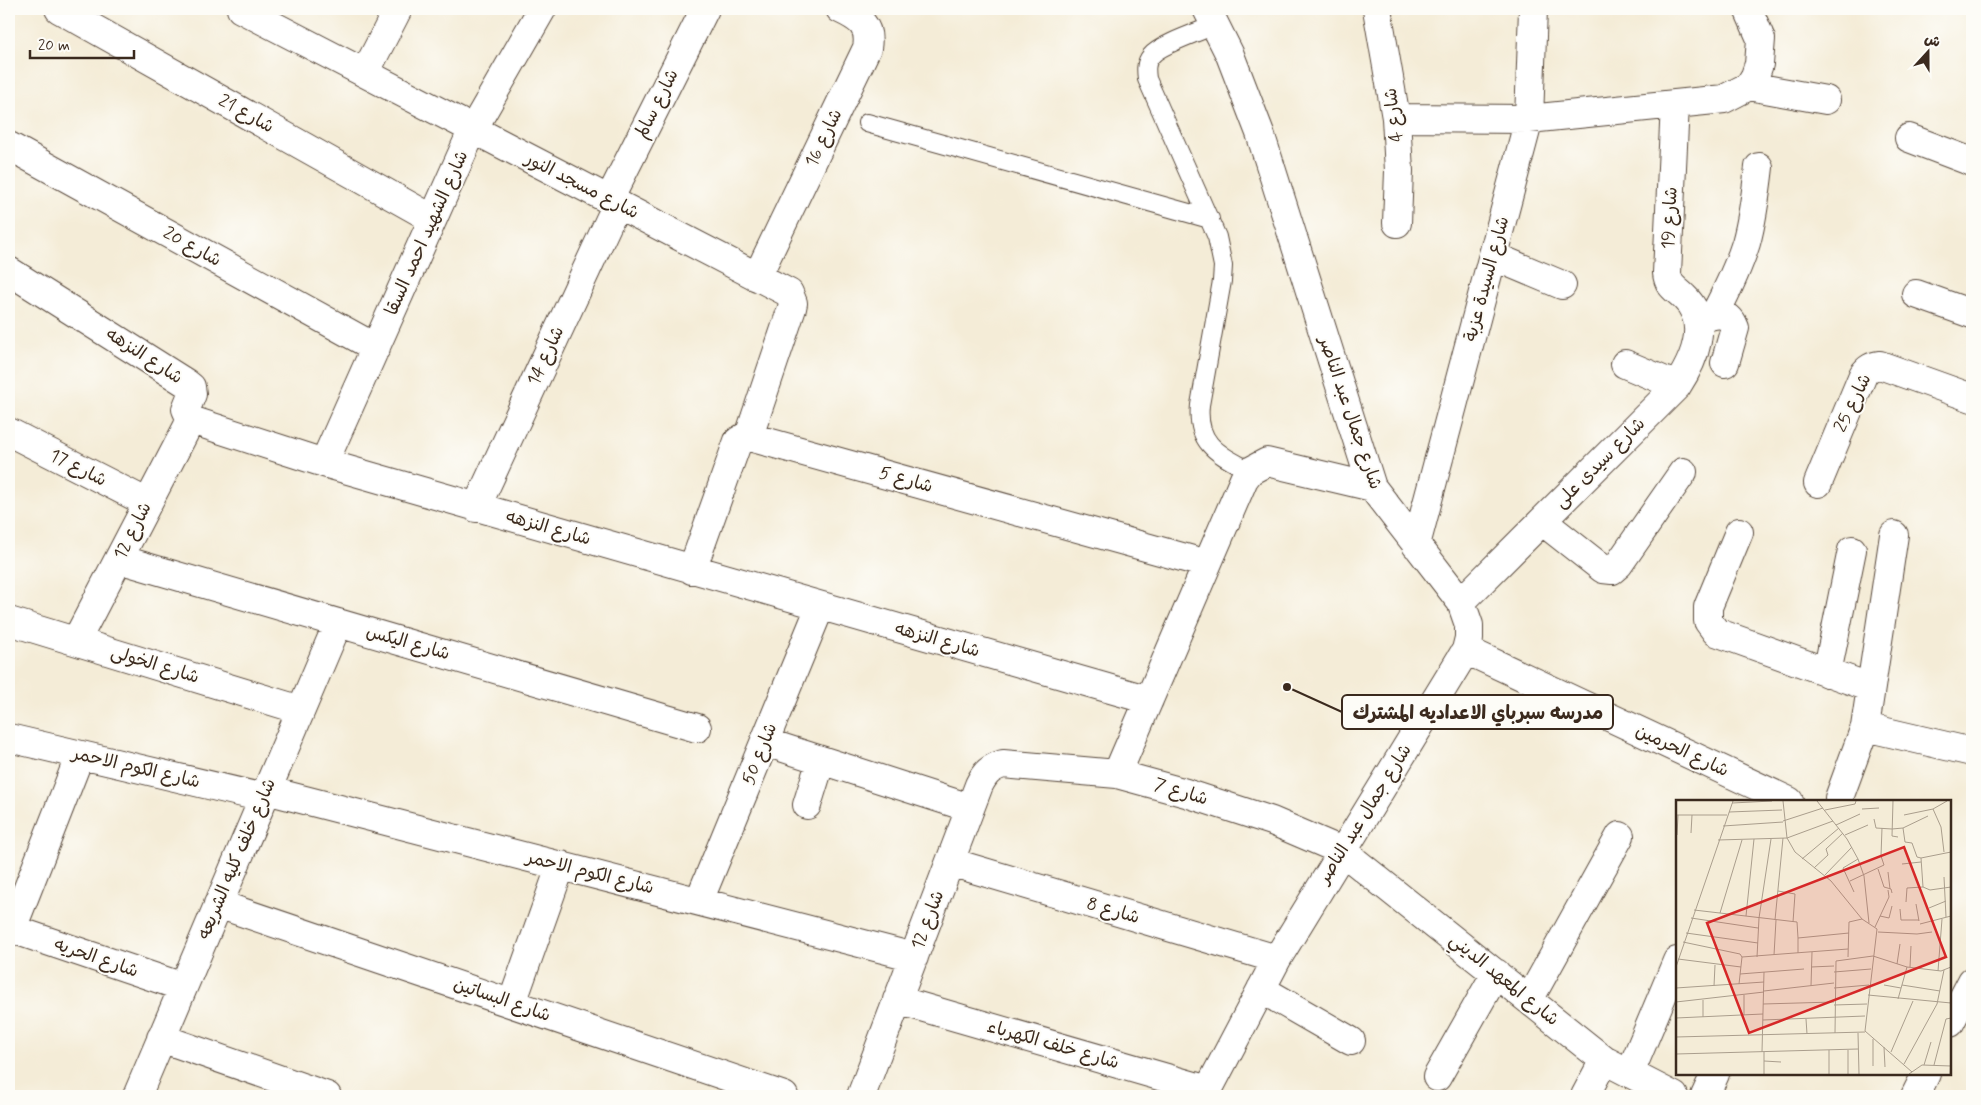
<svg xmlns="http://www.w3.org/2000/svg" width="1981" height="1105" font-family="Mynerve,'Playpen Sans Arabic',sans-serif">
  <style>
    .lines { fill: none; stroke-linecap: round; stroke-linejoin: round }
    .service-casing { stroke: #57473a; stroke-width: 20 }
    .minor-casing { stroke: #57473a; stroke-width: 30 }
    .service { stroke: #fff; stroke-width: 18 }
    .minor { stroke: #fff; stroke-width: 28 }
    .labels { text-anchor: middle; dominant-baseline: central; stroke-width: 4; stroke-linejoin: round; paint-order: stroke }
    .street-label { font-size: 18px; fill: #3b2a1e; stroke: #fdfcf7 }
    .inset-road { fill: none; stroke: #aa9e8d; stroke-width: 1 }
    .view { fill: #d62828; fill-opacity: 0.15; stroke: #d62828; stroke-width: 2.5 }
    .inset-edge { fill: none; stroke: #3b2a1e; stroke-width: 2.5 }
    .leader { fill: none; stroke: #3b2a1e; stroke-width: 2 }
    .callout-dot { fill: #3b2a1e; stroke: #fdfcf7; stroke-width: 2 }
    .callout { fill: #fdfcf7; stroke: #3b2a1e; stroke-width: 2 }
    .callout-label { font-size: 19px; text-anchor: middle; font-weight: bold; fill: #3b2a1e }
  </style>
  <rect width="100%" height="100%" fill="#fdfcf7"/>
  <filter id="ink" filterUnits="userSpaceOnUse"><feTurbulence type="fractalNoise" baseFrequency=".02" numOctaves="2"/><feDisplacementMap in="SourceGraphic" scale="10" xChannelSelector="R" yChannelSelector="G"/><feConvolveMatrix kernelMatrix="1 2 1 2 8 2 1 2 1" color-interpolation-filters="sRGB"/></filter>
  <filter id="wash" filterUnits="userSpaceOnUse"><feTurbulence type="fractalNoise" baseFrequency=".0096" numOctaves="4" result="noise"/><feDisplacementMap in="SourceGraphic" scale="20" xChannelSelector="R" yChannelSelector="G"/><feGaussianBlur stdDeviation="1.12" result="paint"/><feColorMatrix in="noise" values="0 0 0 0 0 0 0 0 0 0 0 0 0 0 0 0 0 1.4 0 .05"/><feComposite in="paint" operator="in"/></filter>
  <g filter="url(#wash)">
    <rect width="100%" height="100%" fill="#f4ecd7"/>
  </g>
  <g filter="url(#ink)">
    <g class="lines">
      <defs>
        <path id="service" d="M 1215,25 C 1201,31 1159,45 1151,56 C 1145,63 1146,71 1147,79 L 1217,237 L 1223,266 L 1222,281 L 1200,405 C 1196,445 1219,454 1250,471
          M 867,123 L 1210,219"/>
        <path id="minor" d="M 59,9 L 433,219
          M 241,9 L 789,293 L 793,303 L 792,308 L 749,436
          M 1377,9 L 1396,118 L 1399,171 L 1397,223
          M 365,73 L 398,9
          M 1749,86 L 1826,100
          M 1396,118 L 1529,119 L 1724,99 L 1749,86 L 1755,76 L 1759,64 L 1761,39 L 1748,9
          M 1909,138 L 1972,162
          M 9,146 L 376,348
          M 609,200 L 705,9
          M 1493,256 L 1562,285
          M 9,271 L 186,383 L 191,387 L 192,394 L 186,409 L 191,420 L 324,463 L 1149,700
          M 757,277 L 867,48 C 871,25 859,18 840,9
          M 1916,294 L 1972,314
          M 1715,314 C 1727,291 1738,268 1746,243 C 1753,218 1756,193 1759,167
          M 1699,320 C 1714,314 1728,309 1735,328 L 1725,363
          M 1625,364 L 1677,386
          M 9,432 L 148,503
          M 324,463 L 473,129 L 542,9
          M 1818,483 L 1863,375 C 1868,368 1872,366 1880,365 L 1972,398
          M 476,508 L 617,204
          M 1542,521 L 1603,569 L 1612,570 L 1619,564 L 1683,472
          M 1739,532 L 1708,607 L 1708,621 L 1716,632 L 1869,687
          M 1416,545 L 1529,119 L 1533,9
          M 119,559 L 697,728
          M 692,570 L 738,441 L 746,436 L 1207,564
          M 1461,602 L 1677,386 C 1694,360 1711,322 1684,297 C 1676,289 1668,286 1667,273 L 1675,104
          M 9,621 L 301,710
          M 76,641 L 191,420
          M 1466,650 L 1789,801
          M 1827,673 L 1852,550
          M 1865,727 L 1972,752
          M 9,738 L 264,798
          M 765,742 L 970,808
          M 1117,774 L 1244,479 L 1250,471 L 1267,462 L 1372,487
          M 266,790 L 914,957
          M 1839,798 L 1865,727 L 1894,535
          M 807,805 L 821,760
          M 950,862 L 1277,959
          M 699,901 L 820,607
          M 218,904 L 784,1096
          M 9,928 L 183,987
          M 12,929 L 80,755
          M 1261,989 L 1351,1041
          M 897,1000 L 1208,1090
          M 1529,1000 L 1620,836
          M 512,1003 L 561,865
          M 1950,1023 L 1972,981
          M 161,1038 L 327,1096
          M 1630,1073 L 1677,961
          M 1437,1077 L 1496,973
          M 137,1096 L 338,623
          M 861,1096 L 979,785 C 985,773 990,768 1003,764 L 1117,774 L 1186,793 L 1272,821 L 1342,851 L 1604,1060 L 1674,1096
          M 1205,1096 L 1277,959 L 1466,650 L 1469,638 L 1469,625 L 1461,602 L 1372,487 L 1260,133 L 1230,55 L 1207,9
          M 1585,1096 L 1604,1060
          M 1705,1096 L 1715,1074
          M 1915,1096 L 1926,1074"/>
      </defs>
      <use href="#service" class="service-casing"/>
      <use href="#minor" class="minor-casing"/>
      <use href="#service" class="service"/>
      <use href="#minor" class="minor"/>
    </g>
  </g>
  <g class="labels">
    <g class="street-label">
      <text transform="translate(657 104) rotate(-63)">شارع سالم</text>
      <text transform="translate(246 114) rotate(29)">شارع 21</text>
      <text transform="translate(1394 115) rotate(-97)">شارع 4</text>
      <text transform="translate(824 138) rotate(-64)">شارع 16</text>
      <text transform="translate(582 186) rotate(27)">شارع مسجد النور</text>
      <text transform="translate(1670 218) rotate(-87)">شارع 19</text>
      <text transform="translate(427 233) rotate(-66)">شارع الشهيد احمد السقا</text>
      <text transform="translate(192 247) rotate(29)">شارع 20</text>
      <text transform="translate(1487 279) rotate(-75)">شارع السيدة عزبة</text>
      <text transform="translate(144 356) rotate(33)">شارع النزهه</text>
      <text transform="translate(546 356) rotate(-65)">شارع 14</text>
      <text transform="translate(1853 403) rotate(-64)">شارع 25</text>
      <text transform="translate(1350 413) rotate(71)">شارع جمال عبد الناصر</text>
      <text transform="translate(1600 463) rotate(-45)">شارع سيدى على</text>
      <text transform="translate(78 468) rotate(27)">شارع 17</text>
      <text transform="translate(906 480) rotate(16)">شارع 5</text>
      <text transform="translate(548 528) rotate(16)">شارع النزهه</text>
      <text transform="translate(133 531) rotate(-63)">شارع 12</text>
      <text transform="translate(937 640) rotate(16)">شارع النزهه</text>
      <text transform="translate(408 643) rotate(16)">شارع اليكس</text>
      <text transform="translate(155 665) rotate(17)">شارع الخولى</text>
      <text transform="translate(1682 751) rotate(25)">شارع الحرمين</text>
      <text transform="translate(760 754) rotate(-68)">شارع 50</text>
      <text transform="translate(136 768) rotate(13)">شارع الكوم الاحمر</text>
      <text transform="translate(1181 792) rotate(17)">شارع 7</text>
      <text transform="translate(1365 814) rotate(-58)">شارع جمال عبد الناصر</text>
      <text transform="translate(237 859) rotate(-67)">شارع خلف كليه الشريعه</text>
      <text transform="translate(590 873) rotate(14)">شارع الكوم الاحمر</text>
      <text transform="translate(1113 911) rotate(16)">شارع 8</text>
      <text transform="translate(928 920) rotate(-69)">شارع 12</text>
      <text transform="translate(96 958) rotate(19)">شارع الحريه</text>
      <text transform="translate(1504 980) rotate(39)">شارع المعهد الديني</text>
      <text transform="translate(502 1000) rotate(19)">شارع البساتين</text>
      <text transform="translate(1053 1045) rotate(16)">شارع خلف الكهرباء</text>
    </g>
  </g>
  <g transform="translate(1676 800)">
    <rect width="275" height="275" fill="#f4ecd7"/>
    <path class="inset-road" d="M 107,1 L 111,38 L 119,52 L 155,81 L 186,119 L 201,129 L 189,231 L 236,272M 141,1 L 171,39 L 182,59 L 188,76 L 193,123M 217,1 L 216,36 L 222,37M 56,3 L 96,1M 186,9 L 203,8M 257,9 L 265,27 L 268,52M 149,10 L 179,4 L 180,1M 53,12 L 106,10M 0,15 L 51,15M 228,15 L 257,9 L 271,1M 198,19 L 200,28 L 216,29 L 227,28 L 252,16M 107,21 L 147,8M 160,25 L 184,14M 47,26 L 107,22M 227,28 L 229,42 L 236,43 L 241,57 L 245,58M 15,33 L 16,15M 1,35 L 2,15M 169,35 L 192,25M 42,40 L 111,38 L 157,21M 245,58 L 247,87 L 254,90 L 275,87M 245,58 L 275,52M 126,59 L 163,28M 226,64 L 245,62M 138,68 L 152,55 L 150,49 L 167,33M 202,69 L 208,87 L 215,89 L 216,93M 212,72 L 214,89M 149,75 L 176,47M 268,77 L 270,117M 174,81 L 208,65 L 205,56 L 206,28M 102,91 L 119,94 L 117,122M 178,92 L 167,68 L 182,59M 230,102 L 231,88 L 247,87M 240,104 L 243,121M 253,108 L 270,101M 224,109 L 225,120 L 243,120M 18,110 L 121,122 L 122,138M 44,113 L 66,40M 70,116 L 78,39M 204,116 L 213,118 L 216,106M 15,118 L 82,128M 99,120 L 107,38M 244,124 L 275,116M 199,127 L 213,97 L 212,90M 202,132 L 241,134 L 256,132M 10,133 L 82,143M 7,142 L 64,154 L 66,157 L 172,149M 122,153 L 122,138 L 173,133M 98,155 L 100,120M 81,157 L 83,118 L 95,39M 172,157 L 173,122 L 186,119M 2,159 L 65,167M 221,164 L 224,144M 0,167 L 57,1M 135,167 L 158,166M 234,167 L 235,146M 262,171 L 266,119M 158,172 L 195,169M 64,174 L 128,169M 63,184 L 66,157M 208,185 L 225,188M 226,185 L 264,191M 38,186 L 39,165M 135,186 L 136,152M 0,188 L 88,182M 158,188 L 193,185M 88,191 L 158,183M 192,195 L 275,203M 222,199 L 231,167M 0,202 L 88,192M 87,204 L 158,202M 158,205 L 191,204M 68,215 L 68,195M 27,217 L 27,200M 0,218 L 87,214M 130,219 L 131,234M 87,220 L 189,216M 159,233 L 160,161 L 197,156 L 231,167 L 265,171 L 275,167M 182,233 L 183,274M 0,237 L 189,232M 197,239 L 197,266M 208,247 L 209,267M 153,250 L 153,274M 172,250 L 172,274M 86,252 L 88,172M 88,252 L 88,274M 215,252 L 237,201M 0,254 L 182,249M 88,261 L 105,262M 228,264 L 261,204 L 268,170M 248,265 L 255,242M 258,265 L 270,219 L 275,218M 233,274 L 246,265 L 275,266M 274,274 L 275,258"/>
    <path class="view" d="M 228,47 L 270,157 L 73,233 L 31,123 Z"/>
    <rect width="275" height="275" class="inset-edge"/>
  </g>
  <path class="leader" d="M1287 687L1342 712"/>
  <circle class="callout-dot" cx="1287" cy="687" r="5"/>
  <rect class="callout" x="1342" y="695" width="271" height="34" rx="5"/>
  <g class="callout-label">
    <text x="1478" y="719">مدرسه سبرباي الاعداديه المشترك</text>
  </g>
  <rect width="1981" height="1105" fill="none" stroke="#fdfcf7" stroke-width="30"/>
  <g transform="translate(1928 52) rotate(21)" stroke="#fdfcf7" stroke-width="4" paint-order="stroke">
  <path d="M0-4L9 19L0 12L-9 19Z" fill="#3b2a1e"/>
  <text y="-8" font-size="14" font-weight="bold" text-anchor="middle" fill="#3b2a1e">ش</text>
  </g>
  <path d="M30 50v8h104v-8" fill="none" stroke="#3b2a1e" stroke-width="2.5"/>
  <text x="38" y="50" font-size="15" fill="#3b2a1e" stroke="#fdfcf7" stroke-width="4" paint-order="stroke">20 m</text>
</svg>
